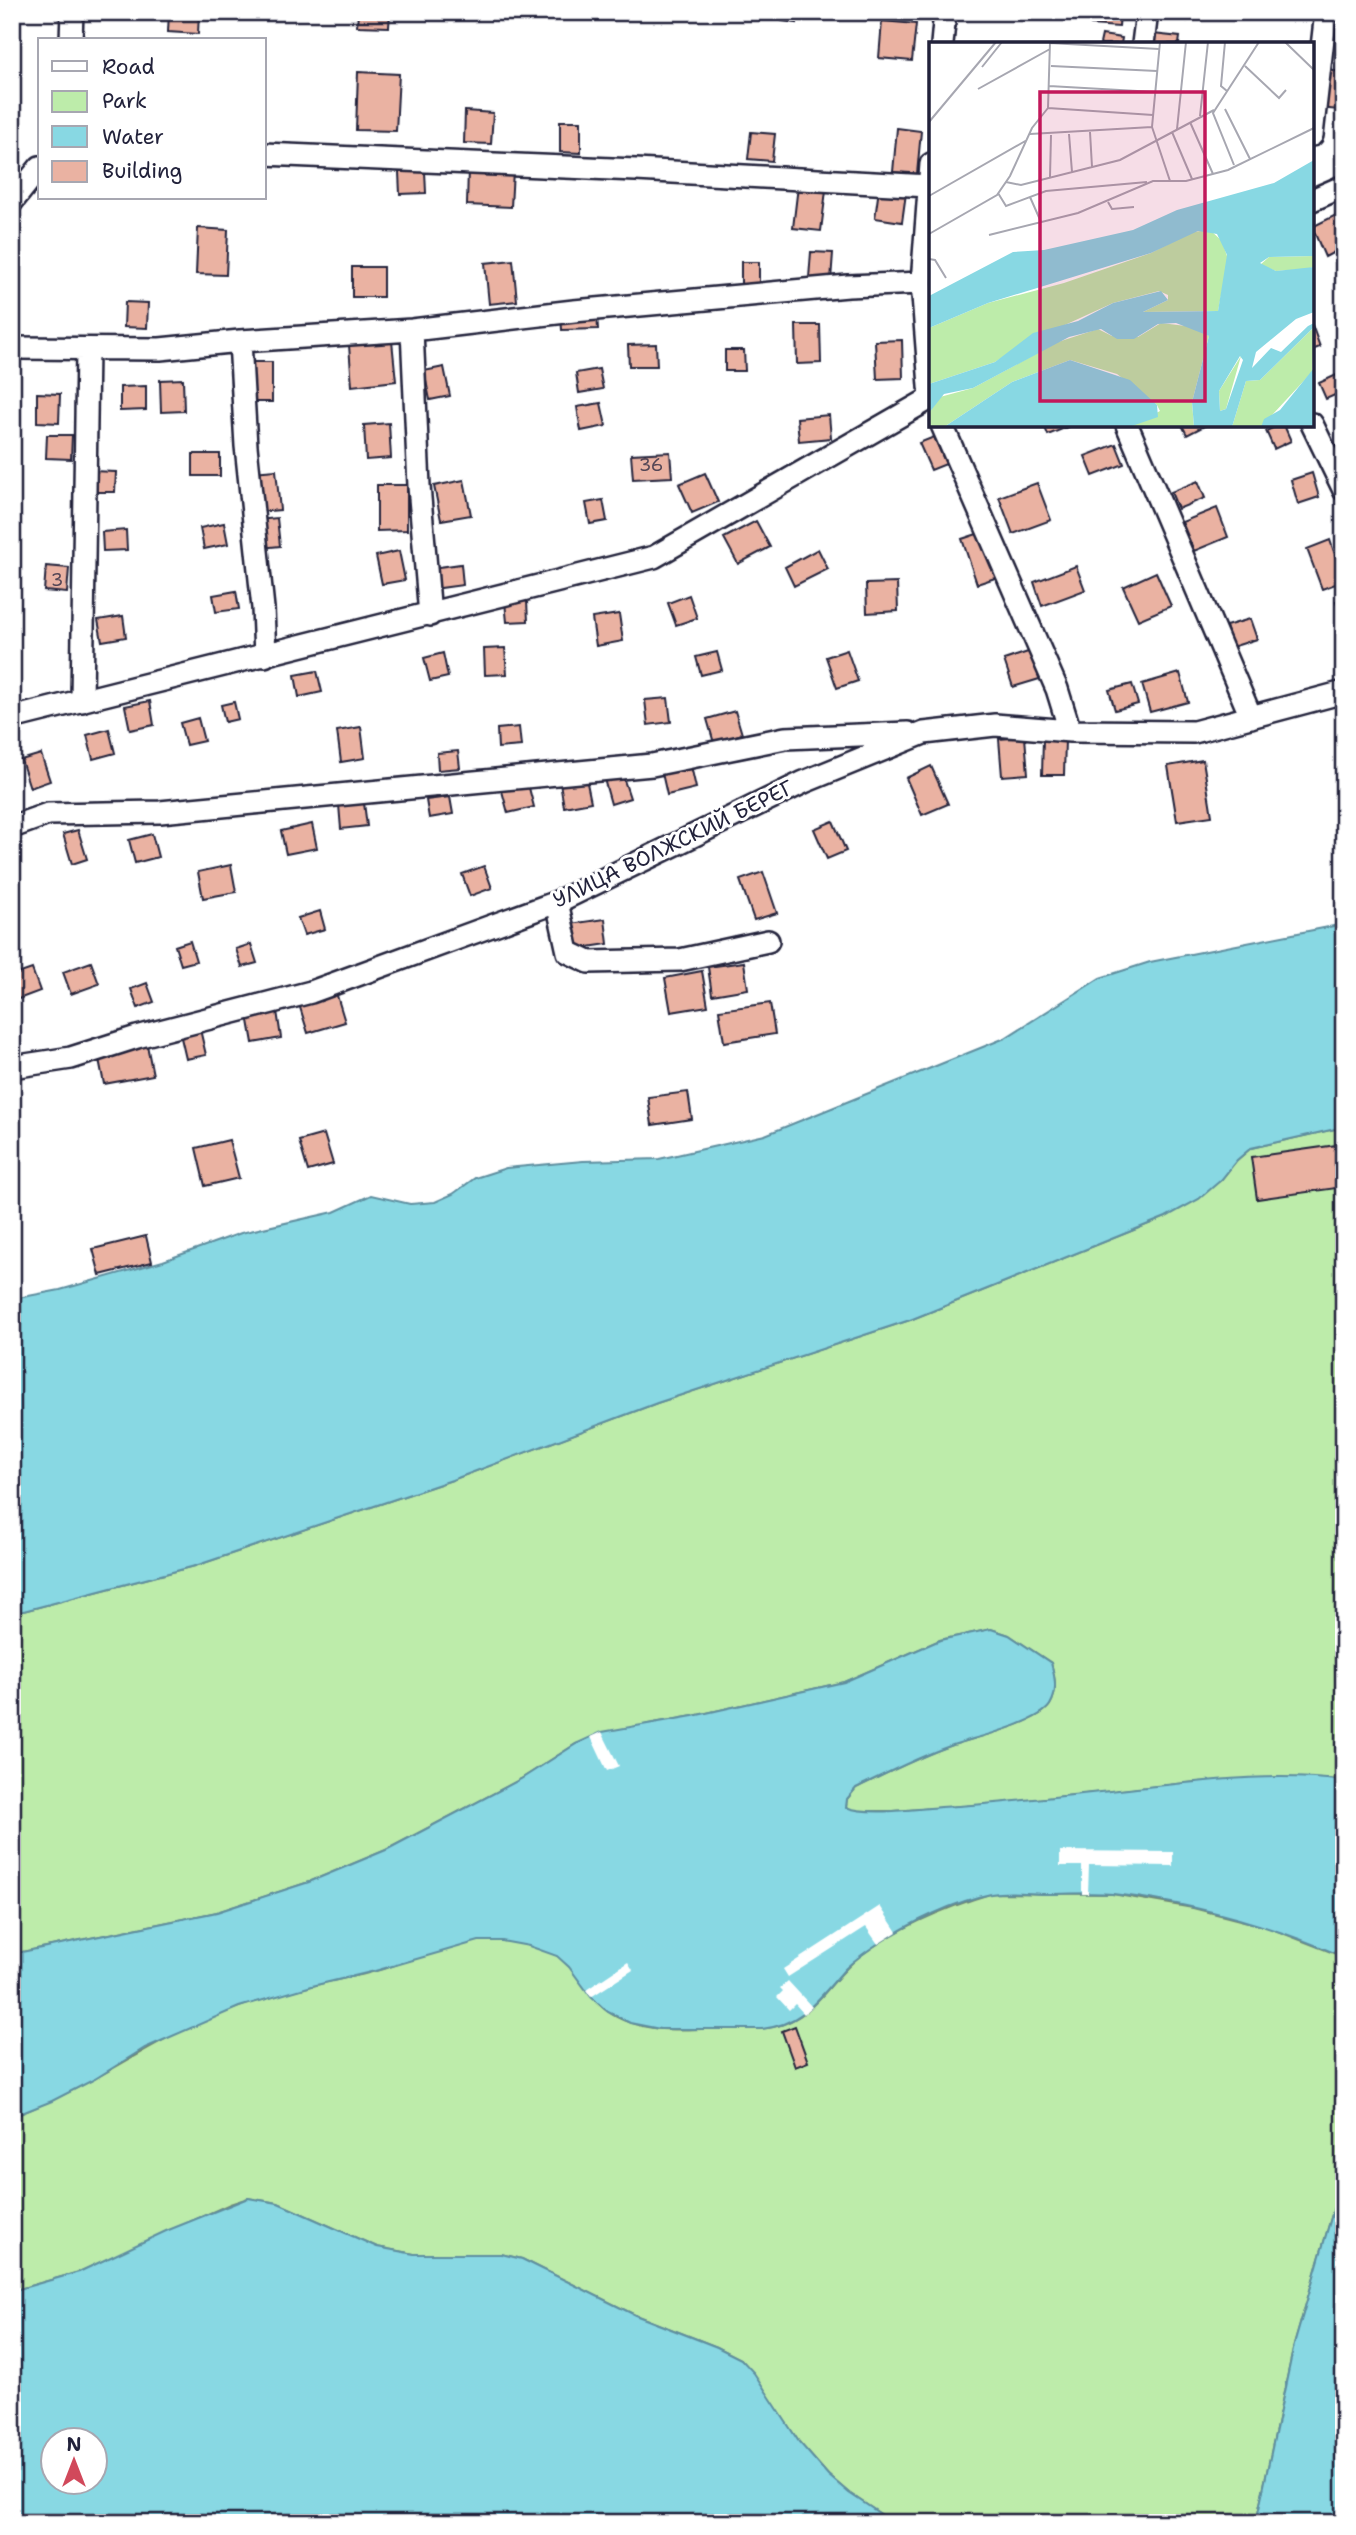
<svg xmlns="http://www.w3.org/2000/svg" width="1356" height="2535" font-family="'Shantell Sans',sans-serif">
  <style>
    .green { fill: #bdecaa; stroke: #708772; stroke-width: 2 }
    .water { fill: #88d8e3; stroke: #5f8fa0; stroke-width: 2; fill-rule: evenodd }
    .pier { fill: #fff }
    .building { fill: #eab2a2; stroke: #22223b; stroke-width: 2 }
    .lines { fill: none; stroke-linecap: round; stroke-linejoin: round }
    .minor-casing { stroke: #22223b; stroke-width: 26 }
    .minor { stroke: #fff; stroke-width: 21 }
    .labels { text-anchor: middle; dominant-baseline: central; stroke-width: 6; stroke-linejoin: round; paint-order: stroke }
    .number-label { font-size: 18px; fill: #544655 }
    .street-label { font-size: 21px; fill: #22223b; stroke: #fff }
    .inset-road { fill: none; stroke: #a7a7b1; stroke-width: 2 }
    .view { fill: #c2185b; fill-opacity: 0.15; stroke: #c2185b; stroke-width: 3.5 }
    .inset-edge { fill: none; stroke: #22223b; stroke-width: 3.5 }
  </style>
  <rect width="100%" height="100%" fill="#fff"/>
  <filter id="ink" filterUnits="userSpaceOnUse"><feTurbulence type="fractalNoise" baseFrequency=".0143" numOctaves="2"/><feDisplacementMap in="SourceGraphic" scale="14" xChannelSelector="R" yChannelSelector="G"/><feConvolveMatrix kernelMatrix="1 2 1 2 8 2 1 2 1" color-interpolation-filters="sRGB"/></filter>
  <g filter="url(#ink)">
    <path class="green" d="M 1344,1127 L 1344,1781 L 1329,1779 L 1196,1782 L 992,1804 L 893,1811 L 853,1811 L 846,1807 L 847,1799 L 856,1788 C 887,1773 918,1757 950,1746 C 972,1738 1038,1724 1050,1705 C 1058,1692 1055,1677 1051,1663 L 1009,1635 L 991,1629 L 940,1640 L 844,1682 L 693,1716 L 648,1724 L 576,1744 L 521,1779 L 386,1850 L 309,1882 L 217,1912 L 12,1954 L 12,1614 L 195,1566 L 452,1480 L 657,1403 L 910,1320 L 1166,1217 L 1221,1180 L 1237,1160 L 1251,1148 Z
      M 993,1893 L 1112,1894 L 1193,1908 L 1267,1927 L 1344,1957 L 1344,2173 L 1294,2345 L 1256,2523 L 894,2523 L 849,2493 L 828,2475 L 799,2442 L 753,2373 L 741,2359 L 717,2347 L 635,2315 L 522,2259 L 501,2254 L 414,2254 L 377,2247 L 278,2203 L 248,2198 L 230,2204 L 79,2272 L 12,2291 L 12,2117 C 40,2106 66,2094 92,2080 C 126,2062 157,2041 193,2025 C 231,2008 271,1996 312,1986 C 333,1980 355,1977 376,1971 C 416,1960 460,1935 503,1941 C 519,1943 542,1946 556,1955 C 574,1965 586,1996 607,2011 C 641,2036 689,2029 729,2028 C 743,2028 759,2030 773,2027 C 816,2018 829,1980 860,1956 C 899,1927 946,1907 993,1893 Z"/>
    <path class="water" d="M 1344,924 L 1344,1127 L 1251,1148 L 1237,1160 L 1221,1180 L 1199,1199 L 1166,1217 L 910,1320 L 657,1403 L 452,1480 L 195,1566 L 12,1614 L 12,1299 L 60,1290 L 163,1261 L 241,1233 L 334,1212 L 371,1195 L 410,1204 L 435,1202 L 453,1194 L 475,1178 L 506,1168 L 583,1161 L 659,1159 L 765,1135 L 1005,1038 L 1100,978 L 1150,962 Z
      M 991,1629 L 1009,1635 L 1051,1663 C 1055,1677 1058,1692 1050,1705 C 1038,1724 972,1738 950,1746 C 918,1757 887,1773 856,1788 L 847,1799 L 846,1807 C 866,1816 918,1809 941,1807 C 1010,1803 1079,1794 1147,1787 C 1212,1780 1279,1772 1344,1781 L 1344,1957 C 1271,1925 1192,1903 1113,1894 C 1092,1892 1070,1894 1049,1894 C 1031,1894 1009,1890 991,1894 C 955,1901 910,1923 879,1943 C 867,1951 855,1959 845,1969 C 819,1998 804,2024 762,2029 L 660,2029 L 630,2023 L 608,2012 L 591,1997 L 569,1967 L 557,1956 L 529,1946 L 502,1941 L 479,1941 L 375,1971 L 312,1986 L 239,2007 L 145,2048 L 95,2079 L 52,2101 L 12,2117 L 12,1954 L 217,1912 L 309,1882 L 386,1850 L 521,1779 L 576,1744 L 602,1732 L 693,1716 L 844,1682 L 940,1640 Z
      M 1344,2173 L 1344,2523 L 1256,2523 L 1294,2345 Z
      M 248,2198 L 278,2203 L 377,2247 L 414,2254 L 501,2254 L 522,2259 L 635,2315 L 717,2347 L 741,2359 L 754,2373 L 799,2442 L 828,2475 L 849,2493 L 894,2523 L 12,2523 L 12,2291 L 79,2272 L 166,2231 ZM 52,2440 L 94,2440 L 94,2482 L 52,2482 Z"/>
    <path class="pier" d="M 602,1732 L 619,1766 L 607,1771 L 591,1737 Z
      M 1060,1851 L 1173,1852 L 1173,1866 L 1089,1865 L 1088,1894 L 1082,1894 L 1082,1866 L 1060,1866 Z
      M 880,1906 L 897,1932 L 878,1944 L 866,1927 L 788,1977 L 783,1969 Z
      M 628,1962 L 633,1970 L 591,1997 L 586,1990 Z
      M 788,1981 L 812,2007 L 804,2014 L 795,2004 L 789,2010 L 777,1997 L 783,1991 L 780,1988 Z"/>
    <path class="building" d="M 169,12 L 199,12 L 198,34 L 168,32 Z
      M 358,12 L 390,12 L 389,27 L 357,26 Z
      M 783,12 L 798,12 L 797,23 L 782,21 Z
      M 1092,12 L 1120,12 L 1119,27 L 1091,25 Z
      M 1157,12 L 1188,12 L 1187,21 L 1157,17 Z
      M 882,21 L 916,24 L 912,61 L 879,58 Z
      M 1153,34 L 1180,37 L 1179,44 L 1152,44 Z
      M 1102,35 L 1122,38 L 1121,44 L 1100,44 Z
      M 1324,70 L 1344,72 L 1339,110 L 1319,108 Z
      M 358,72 L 399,74 L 396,131 L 356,130 Z
      M 465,111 L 493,113 L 491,144 L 464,143 Z
      M 560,121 L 581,121 L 581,153 L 560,152 Z
      M 897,128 L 921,131 L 917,174 L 893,172 Z
      M 751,132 L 775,134 L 772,161 L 748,159 Z
      M 468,168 L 513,170 L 511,207 L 467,205 Z
      M 425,171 L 426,193 L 400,194 L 399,172 Z
      M 798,186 L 826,190 L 821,231 L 793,228 Z
      M 879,189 L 906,193 L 902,222 L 875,218 Z
      M 1344,211 L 1344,247 L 1325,257 L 1312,227 Z
      M 198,228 L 228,230 L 226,275 L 196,274 Z
      M 811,252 L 833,253 L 831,280 L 809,278 Z
      M 513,260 L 517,301 L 489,304 L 485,263 Z
      M 741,262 L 759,262 L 759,286 L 741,286 Z
      M 352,267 L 383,267 L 383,297 L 352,297 Z
      M 125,302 L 148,303 L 147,328 L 124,327 Z
      M 597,315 L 598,329 L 562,330 L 561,316 Z
      M 796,325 L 820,325 L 821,363 L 797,364 Z
      M 1312,325 L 1320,347 L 1312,350 Z
      M 902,340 L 903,378 L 877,379 L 875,341 Z
      M 392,341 L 396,381 L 352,386 L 349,345 Z
      M 656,344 L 657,366 L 629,366 L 628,345 Z
      M 725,350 L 744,350 L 745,371 L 725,371 Z
      M 246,362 L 272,362 L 272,402 L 246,402 Z
      M 444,367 L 450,396 L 430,400 L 424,371 Z
      M 599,369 L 603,389 L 579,393 L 576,373 Z
      M 1343,372 L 1344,391 L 1326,399 L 1319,383 Z
      M 183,379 L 184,411 L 161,412 L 160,380 Z
      M 146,386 L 146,410 L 120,411 L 120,387 Z
      M 37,393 L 60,394 L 59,423 L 37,422 Z
      M 601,403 L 606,426 L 581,431 L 577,407 Z
      M 829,415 L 831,438 L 799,441 L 797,418 Z
      M 389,423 L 391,458 L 366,460 L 364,425 Z
      M 1044,425 L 1072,425 L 1048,435 Z
      M 1182,425 L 1206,425 L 1187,435 Z
      M 1279,425 L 1284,425 L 1291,441 L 1274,449 L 1266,431 Z
      M 47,435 L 72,435 L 71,459 L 46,458 Z
      M 934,437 L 946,464 L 931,470 L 919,443 Z
      M 1116,444 L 1124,464 L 1093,476 L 1085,456 Z
      M 670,452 L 672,477 L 633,479 L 631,454 Z
      M 193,454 L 220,454 L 220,476 L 193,476 Z
      M 276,470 L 280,510 L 257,512 L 252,472 Z
      M 91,471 L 116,472 L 115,492 L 90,492 Z
      M 705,473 L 718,502 L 692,513 L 679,484 Z
      M 1312,473 L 1319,497 L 1298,504 L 1291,480 Z
      M 464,480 L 471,515 L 441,520 L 434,486 Z
      M 1198,481 L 1205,498 L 1178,509 L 1171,492 Z
      M 1037,483 L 1051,520 L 1013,534 L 999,497 Z
      M 377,485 L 407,485 L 407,530 L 377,531 Z
      M 603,500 L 607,521 L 590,524 L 586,503 Z
      M 1217,508 L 1228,537 L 1194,551 L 1182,522 Z
      M 277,518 L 280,546 L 261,548 L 258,520 Z
      M 756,521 L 770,547 L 738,564 L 724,538 Z
      M 224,523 L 228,544 L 204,549 L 200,528 Z
      M 126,530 L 127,550 L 103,551 L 102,532 Z
      M 989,530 L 1004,575 L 977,584 L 962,539 Z
      M 1330,540 L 1344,581 L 1322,589 L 1307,549 Z
      M 818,549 L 828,569 L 794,586 L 785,567 Z
      M 399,551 L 405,580 L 382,584 L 376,556 Z
      M 461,564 L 463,585 L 433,589 L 431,568 Z
      M 46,566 L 69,568 L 67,593 L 44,591 Z
      M 1076,566 L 1085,590 L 1042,606 L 1034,582 Z
      M 1156,572 L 1171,606 L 1138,620 L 1123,587 Z
      M 897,583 L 898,611 L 867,613 L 866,584 Z
      M 236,591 L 239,609 L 216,612 L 213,595 Z
      M 689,595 L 697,618 L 676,625 L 668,603 Z
      M 1344,599 L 1344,623 L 1342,623 L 1336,601 Z
      M 527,601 L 528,621 L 507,622 L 505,602 Z
      M 619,614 L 623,641 L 596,646 L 592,618 Z
      M 123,616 L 126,637 L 102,641 L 98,620 Z
      M 1250,619 L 1257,639 L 1232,647 L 1226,626 Z
      M 505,648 L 507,674 L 485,675 L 484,649 Z
      M 1037,649 L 1046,677 L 1013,687 L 1004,660 Z
      M 847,650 L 858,681 L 837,688 L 826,657 Z
      M 717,652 L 722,670 L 701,675 L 696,657 Z
      M 443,653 L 448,677 L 430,681 L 424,658 Z
      M 317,671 L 322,692 L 299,697 L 295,675 Z
      M 1180,673 L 1188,702 L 1150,712 L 1142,684 Z
      M 1132,684 L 1138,704 L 1115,710 L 1109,690 Z
      M 668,698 L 671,722 L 648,725 L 645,700 Z
      M 150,701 L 154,725 L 130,730 L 125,706 Z
      M 234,702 L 238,719 L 225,722 L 221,705 Z
      M 735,711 L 742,734 L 714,743 L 707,719 Z
      M 198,718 L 204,741 L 186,745 L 180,723 Z
      M 361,727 L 365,758 L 341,762 L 337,731 Z
      M 519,727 L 521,746 L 498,748 L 497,729 Z
      M 109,729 L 115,753 L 93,759 L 87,735 Z
      M 1025,737 L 1028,774 L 1002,776 L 999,739 Z
      M 1043,738 L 1065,739 L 1064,775 L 1042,775 Z
      M 458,751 L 460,768 L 438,770 L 437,753 Z
      M 41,754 L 50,781 L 30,788 L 21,760 Z
      M 1203,760 L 1212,816 L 1177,821 L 1168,766 Z
      M 691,766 L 696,788 L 667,795 L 662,773 Z
      M 931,766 L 948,804 L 922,815 L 906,778 Z
      M 622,774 L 630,798 L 611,804 L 604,779 Z
      M 586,778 L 591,802 L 564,807 L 560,783 Z
      M 528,784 L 534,807 L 508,813 L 502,791 Z
      M 450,797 L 453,814 L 429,818 L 426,800 Z
      M 364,803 L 367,826 L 341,829 L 339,805 Z
      M 833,821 L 846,851 L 827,859 L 814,829 Z
      M 312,824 L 317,848 L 286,854 L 281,831 Z
      M 78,830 L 87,859 L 72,864 L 63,834 Z
      M 152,834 L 158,857 L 135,863 L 129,840 Z
      M 231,865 L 236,892 L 203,898 L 198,872 Z
      M 484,866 L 492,888 L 470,896 L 462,874 Z
      M 763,872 L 777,913 L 754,920 L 740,880 Z
      M 320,911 L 325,929 L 304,935 L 298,918 Z
      M 605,919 L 608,944 L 574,949 L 570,924 Z
      M 190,941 L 196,961 L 181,965 L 175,946 Z
      M 251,944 L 257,963 L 242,967 L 236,949 Z
      M 91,962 L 99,984 L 71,994 L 63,972 Z
      M 744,962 L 748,989 L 712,995 L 708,967 Z
      M 32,969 L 40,991 L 13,1001 L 12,976 Z
      M 702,971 L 708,1006 L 671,1012 L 665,978 Z
      M 147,983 L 154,1002 L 138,1008 L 131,989 Z
      M 335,989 L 345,1022 L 308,1033 L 298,1001 Z
      M 770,1003 L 775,1034 L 724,1042 L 719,1010 Z
      M 277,1011 L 281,1038 L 253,1043 L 248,1015 Z
      M 199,1025 L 206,1055 L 186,1059 L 179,1029 Z
      M 145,1035 L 153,1075 L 104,1084 L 96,1044 Z
      M 688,1092 L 692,1119 L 652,1125 L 648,1097 Z
      M 324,1134 L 333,1164 L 308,1171 L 299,1141 Z
      M 229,1140 L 239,1178 L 205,1186 L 196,1148 Z
      M 1344,1144 L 1344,1187 L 1257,1199 L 1251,1157 Z
      M 146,1236 L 152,1262 L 100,1275 L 93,1249 Z
      M 795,2026 L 808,2062 L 795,2067 L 782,2031 Z"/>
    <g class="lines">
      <defs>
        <path id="minor" d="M 71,40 L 72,12
          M 942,44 L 945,12
          M 1143,44 L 1147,12
          M 1312,135 L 1326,12
          M 264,154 L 636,170 L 929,186
          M 931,164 L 922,283 L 931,399
          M 1312,200 L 1344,186
          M 12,202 L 40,167
          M 412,330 L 419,486 L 430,615
          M 240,341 L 246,446 L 263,608 L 265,656
          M 12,348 L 160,349 L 240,341 L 412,330 L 574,311 L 728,297 L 848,286 L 922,283
          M 1312,424 L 1344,490
          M 942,425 L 1057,689 L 1070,731
          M 1127,425 L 1251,717
          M 82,701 L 87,349
          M 12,718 L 654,557 L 931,398
          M 12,827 L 48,814 L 160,812 L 652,765 L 785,738 L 908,733
          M 557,902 L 568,952 L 589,962 L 680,960 L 768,941
          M 12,1067 L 71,1058 L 137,1037 L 311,992 L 557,902 L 804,782 L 924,733 L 995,725 L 1070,731 L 1194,732 L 1344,692"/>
      </defs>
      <use href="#minor" class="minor-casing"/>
      <use href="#minor" class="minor"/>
    </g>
  </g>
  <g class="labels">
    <g class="number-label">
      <text x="651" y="465">36</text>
      <text x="57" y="580">3</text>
    </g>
    <g class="street-label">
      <text transform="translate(673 844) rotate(-26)">УЛИЦА ВОЛЖСКИЙ БЕРЕГ</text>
    </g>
  </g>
  <g transform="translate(929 42)">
    <rect width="385" height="385" fill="#fff"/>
    <path d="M 281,188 L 293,199 L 299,217 L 289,269 L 214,270 L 239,258 L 239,253 L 230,249 L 184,261 L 92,303 L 66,320 L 0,342 L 0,286 L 59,261 L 135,241 L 222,211 L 263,190 ZM 385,214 L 385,225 L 377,227 L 347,229 L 331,223 L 340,215 ZM 232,281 L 265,285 L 280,294 L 263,360 L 265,385 L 200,385 L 231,369 L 228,363 L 188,332 L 141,318 L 83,340 L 15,385 L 0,385 L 0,371 L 11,355 L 44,346 L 129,300 L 169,287 L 183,294 L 209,295 ZM 385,285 L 383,330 L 332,385 L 303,385 L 317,339 L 331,338 ZM 312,314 L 297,367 L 291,369 L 290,349 Z" fill="#bdecaa"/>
    <path d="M 385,118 L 385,214 L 340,215 L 331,221 L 347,229 L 385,225 L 385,270 L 367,277 L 327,310 L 323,326 L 342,306 L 352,310 L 379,284 L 385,281 L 385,285 L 331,338 L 317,339 L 303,385 L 265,385 L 263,360 L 280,294 L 247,281 L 229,282 L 205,297 L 188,297 L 172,287 L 140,295 L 44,346 L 15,352 L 0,371 L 0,342 L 66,320 L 104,291 L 149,279 L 184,261 L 232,249 L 239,258 L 214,270 L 289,269 L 298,213 L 288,192 L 269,189 L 222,211 L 59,261 L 0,286 L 0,254 L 84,210 L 115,208 L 204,188 L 248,168 L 345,141 ZM 311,314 L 314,318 L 297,367 L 291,369 L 290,349 ZM 141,318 L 201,338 L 228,363 L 229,375 L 200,385 L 15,385 L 83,340 ZM 385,326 L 385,385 L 332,385 L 335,377 L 351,368 Z" fill="#88d8e3" fill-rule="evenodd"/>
    <path class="inset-road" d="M 231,0 L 223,85 L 241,139M 296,0 L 292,44 L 298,49M 356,0 L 385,28M 120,1 L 230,7M 122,24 L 228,29M 316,24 L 350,56 L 357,48M 53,25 L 73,0M 120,44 L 226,50M 49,47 L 121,7M 119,66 L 224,73M 296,67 L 321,117M 271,74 L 279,0M 0,80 L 67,0M 261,80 L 284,132M 248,87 L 257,0M 161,90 L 163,125M 243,90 L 263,137M 101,92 L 223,85M 140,92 L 143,130M 305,123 L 284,71 L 330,0M 121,135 L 122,93M 77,140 L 92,143 L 191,118 L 285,68M 69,151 L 77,164 L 117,149 L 218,140M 0,154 L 98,98M 101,155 L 112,180M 179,160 L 183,167 L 205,165M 0,192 L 68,153 L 81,134 L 103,86 L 119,66 L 121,0M 60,193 L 149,171 L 224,139 L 257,139 L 299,128 L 385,86M 0,217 L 6,218 L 17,236"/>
    <path class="view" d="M 111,50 L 276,50 L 276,359 L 111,359 Z"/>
    <rect width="385" height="385" class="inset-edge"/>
  </g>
  <rect width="1356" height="2535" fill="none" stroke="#fff" stroke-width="42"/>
  <rect x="21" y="21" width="1314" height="2493" fill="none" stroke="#22223b" stroke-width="2.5" filter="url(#ink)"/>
  <rect x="38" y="38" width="228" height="161" fill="#ffffff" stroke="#a7a7b1" stroke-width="2"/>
  <rect x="52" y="61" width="35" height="10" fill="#ffffff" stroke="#a7a7b1" stroke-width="2"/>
  <text x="102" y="74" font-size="21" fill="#22223b">Road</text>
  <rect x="52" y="91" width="35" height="21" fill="#bdecaa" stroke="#a7a7b1" stroke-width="2"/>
  <text x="102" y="108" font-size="21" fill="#22223b">Park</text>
  <rect x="52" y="126" width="35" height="21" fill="#88d8e3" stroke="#a7a7b1" stroke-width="2"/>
  <text x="102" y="144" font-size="21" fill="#22223b">Water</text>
  <rect x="52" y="161" width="35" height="21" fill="#eab2a2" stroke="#a7a7b1" stroke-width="2"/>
  <text x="102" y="178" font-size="21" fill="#22223b">Building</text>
  <g transform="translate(74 2461)"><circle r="33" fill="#ffffff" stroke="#a7a7b1" stroke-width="2"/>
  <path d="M0-5L12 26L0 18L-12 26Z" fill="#d1495b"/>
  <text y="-10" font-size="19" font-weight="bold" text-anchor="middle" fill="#22223b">N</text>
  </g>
</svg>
